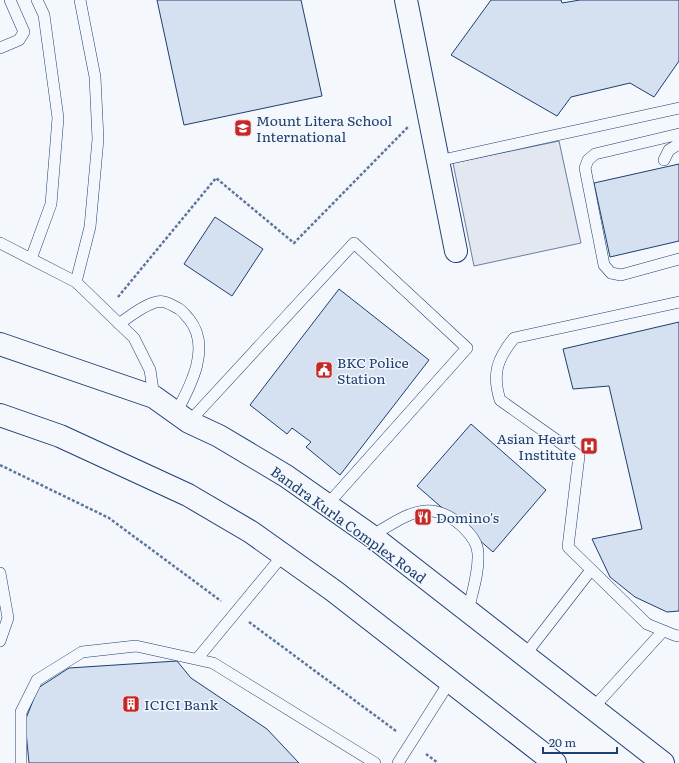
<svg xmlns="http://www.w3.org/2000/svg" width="679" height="763" font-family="Literata,serif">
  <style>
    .parking { fill: #e3e8f0; stroke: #687fa3 }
    .building { fill: #d5e0f0; stroke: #1d3f73 }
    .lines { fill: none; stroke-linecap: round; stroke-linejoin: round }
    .lane-casing { stroke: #1d3f73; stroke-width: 12 }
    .secondary-casing { stroke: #1d3f73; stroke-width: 24 }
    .primary-casing { stroke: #1d3f73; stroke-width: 24 }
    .path { stroke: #5e769c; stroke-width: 2.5; stroke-dasharray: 3 2; stroke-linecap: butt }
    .lane { stroke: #f4f7fb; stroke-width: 11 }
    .secondary { stroke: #f4f7fb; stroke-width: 22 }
    .primary { stroke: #f4f7fb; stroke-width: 22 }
    .labels { text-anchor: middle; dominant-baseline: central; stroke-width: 3; stroke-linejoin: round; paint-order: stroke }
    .poi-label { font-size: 14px; fill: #1d3f73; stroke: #f4f7fb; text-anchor: start }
    .street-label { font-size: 14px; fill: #1d3f73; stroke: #f4f7fb }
  </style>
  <rect width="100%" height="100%" fill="#f4f7fb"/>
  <path class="parking" d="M 559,141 L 581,243 L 474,266 L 453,163 Z"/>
  <path class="building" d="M 157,0 L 301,0 L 322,96 L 184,125 Z
    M 491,0 L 561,0 L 562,3 L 580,0 L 679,0 L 679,61 L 654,97 L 630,83 L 571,97 L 557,116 L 451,55 Z
    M 679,164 L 679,241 L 610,257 L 594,183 Z
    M 215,217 L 263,249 L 232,296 L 184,264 Z
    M 339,289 L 429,360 L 340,475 L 306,447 L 311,442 L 292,428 L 287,434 L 250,405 Z
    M 679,322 L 679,611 L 667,612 L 635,597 L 610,577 L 592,539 L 642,529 L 609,386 L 573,389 L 563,349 Z
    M 471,424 L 546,490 L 493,552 L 417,486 Z
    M 177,661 L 191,678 L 267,729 L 299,763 L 29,763 L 25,721 L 38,688 L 69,668 Z"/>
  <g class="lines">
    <defs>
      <path id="lane" d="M 0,48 L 19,40 L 24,32 L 10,0
        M 679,134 L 595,154 L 588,160 L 585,168 L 604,265 L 611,273 L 621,275 L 679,259
        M 664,160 L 669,150 L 679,144
        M 438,161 L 679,108
        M 0,243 L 76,282 L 134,338 L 150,370 L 154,397
        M 31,259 L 51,204 L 58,118 L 44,15 L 37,0
        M 76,282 L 90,227 L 98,139 L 95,77 L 80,0
        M 679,302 L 514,338 C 497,359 492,374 500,400 L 579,456 L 568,547 L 647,624 L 674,635 L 679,636
        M 119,324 C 130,316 141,307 153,303 C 163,299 170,304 179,309 C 183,311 186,316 189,319 C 212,347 190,387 176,413
        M 189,422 L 354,243 L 467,348 L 327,505
        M 371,536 C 406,516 429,495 464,528 C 471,535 478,543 478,554 C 479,573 472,593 468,611
        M 0,573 L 8,618 L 0,641
        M 525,655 L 591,570
        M 197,659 L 283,555
        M 593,708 L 663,631
        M 21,763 L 21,712 L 37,680 L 82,652 L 136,646 L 213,663 L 375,763
        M 398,763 L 450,681"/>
      <path id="secondary" d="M 406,0 L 456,251"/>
      <path id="primary" d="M 0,344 L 154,397 L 189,422 L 219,436 L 286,476 L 373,537 L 663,763
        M 0,415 L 60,436 L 188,495 L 251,532 L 334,591 L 555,763"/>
    </defs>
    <use href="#lane" class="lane-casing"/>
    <use href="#secondary" class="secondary-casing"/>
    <use href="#primary" class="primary-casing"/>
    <path class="path" d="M 118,297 L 216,178 L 294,243 L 408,127
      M 0,465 L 109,518 L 221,601
      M 249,622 L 396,731
      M 426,754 L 438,763"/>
    <use href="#lane" class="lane"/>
    <use href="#secondary" class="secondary"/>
    <use href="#primary" class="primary"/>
  </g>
  <defs>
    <symbol id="school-square" viewBox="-11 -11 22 22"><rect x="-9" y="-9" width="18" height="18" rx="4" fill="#c62828" stroke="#f4f7fb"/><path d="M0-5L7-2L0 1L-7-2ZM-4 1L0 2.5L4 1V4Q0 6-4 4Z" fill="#fff"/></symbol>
    <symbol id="civic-square" viewBox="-11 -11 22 22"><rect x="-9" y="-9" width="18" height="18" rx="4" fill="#c62828" stroke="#f4f7fb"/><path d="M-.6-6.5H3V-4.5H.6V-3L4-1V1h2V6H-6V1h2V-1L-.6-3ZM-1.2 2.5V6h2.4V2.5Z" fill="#fff"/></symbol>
    <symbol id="hospital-square" viewBox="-11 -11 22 22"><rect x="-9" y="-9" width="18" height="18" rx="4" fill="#c62828" stroke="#f4f7fb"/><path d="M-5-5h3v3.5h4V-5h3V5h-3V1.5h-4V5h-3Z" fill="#fff"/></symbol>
    <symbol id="restaurant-square" viewBox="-11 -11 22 22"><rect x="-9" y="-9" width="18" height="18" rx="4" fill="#c62828" stroke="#f4f7fb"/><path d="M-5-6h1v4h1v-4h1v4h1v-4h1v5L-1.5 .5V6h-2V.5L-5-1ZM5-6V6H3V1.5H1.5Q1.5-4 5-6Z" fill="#fff"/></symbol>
    <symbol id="building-square" viewBox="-11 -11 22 22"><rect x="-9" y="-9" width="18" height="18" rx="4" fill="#c62828" stroke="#f4f7fb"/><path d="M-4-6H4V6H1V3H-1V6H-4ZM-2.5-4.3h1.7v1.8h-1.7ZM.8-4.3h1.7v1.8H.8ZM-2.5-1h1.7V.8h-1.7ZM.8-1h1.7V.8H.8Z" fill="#fff"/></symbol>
  </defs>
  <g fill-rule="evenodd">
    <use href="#school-square" x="233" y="118" width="20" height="20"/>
    <use href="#civic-square" x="314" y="360" width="20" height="20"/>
    <use href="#hospital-square" x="579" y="436" width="20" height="20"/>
    <use href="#restaurant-square" x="413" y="507" width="20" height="20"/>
    <use href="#building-square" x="121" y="694" width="20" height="20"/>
  </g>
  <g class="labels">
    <g class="poi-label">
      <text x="256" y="120">Mount Litera School<tspan x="256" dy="16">International</tspan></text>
      <text x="337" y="362">BKC Police<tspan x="337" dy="16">Station</tspan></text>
      <text x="576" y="438" text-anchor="end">Asian Heart<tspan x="576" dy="16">Institute</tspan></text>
      <text x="436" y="517">Domino's</text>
      <text x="144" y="704">ICICI Bank</text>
    </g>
    <g class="street-label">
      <text transform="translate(349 524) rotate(36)">Bandra Kurla Complex Road</text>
    </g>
  </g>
  <path d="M543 747v6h74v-6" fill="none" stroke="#1d3f73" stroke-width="2"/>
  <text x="549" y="747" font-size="12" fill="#1d3f73" stroke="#f4f7fb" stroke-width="3" paint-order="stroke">20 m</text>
</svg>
